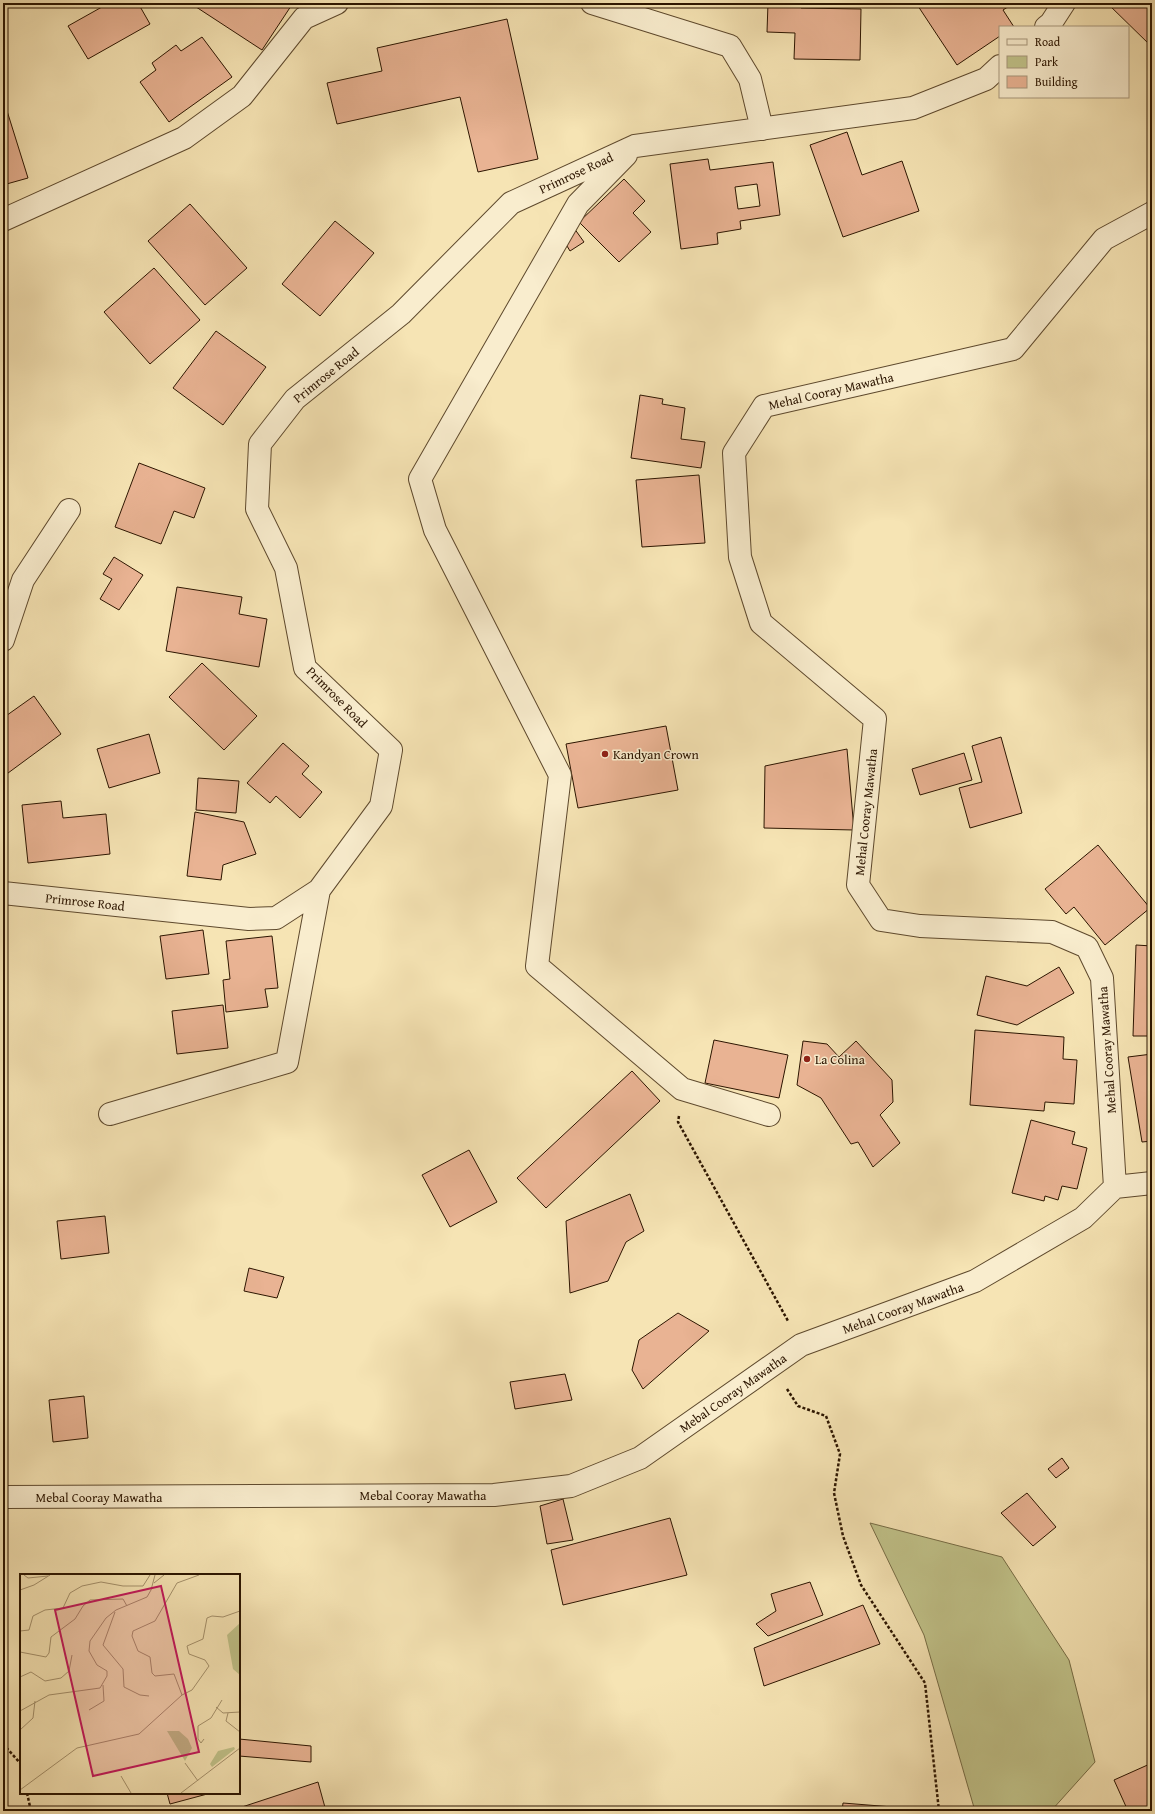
<svg xmlns="http://www.w3.org/2000/svg" width="1155" height="1814" font-family="'Gentium Book Plus',serif">
  <style>
    .green { fill: #c1c38a; stroke: #766c45 }
    .building { fill: #e9b393; stroke: #2c1500; fill-rule: evenodd }
    .lines { fill: none; stroke-linecap: round; stroke-linejoin: round }
    .minor-casing { stroke: #5e492d; stroke-width: 24 }
    .path { stroke: #2c1500; stroke-width: 2.5; stroke-dasharray: 3 2; stroke-linecap: butt }
    .minor { stroke: #f9edce; stroke-width: 22 }
    .poi-dot { fill: #8f2418; stroke: #f9edce; stroke-width: 1.5 }
    .labels { text-anchor: middle; dominant-baseline: central; stroke-width: 3; stroke-linejoin: round; paint-order: stroke }
    .street-label { font-size: 13px; fill: #2c1500; stroke: #f9edce }
    .poi-label { font-size: 13px; fill: #2c1500; stroke: #f9edce; text-anchor: start }
    .inset-road { fill: none; stroke: #a5916c; stroke-width: 1 }
    .view { fill: #c2185b; fill-opacity: 0.15; stroke: #c2185b; stroke-width: 2 }
    .inset-edge { fill: none; stroke: #2c1500; stroke-width: 2 }
  </style>
  <rect width="100%" height="100%" fill="#f6e4b4"/>
  <filter id="stains"><feTurbulence type="fractalNoise" baseFrequency=".005" numOctaves="4"/><feColorMatrix values="0 0 0 0 .2 0 0 0 0 .09 0 0 0 0 .02 0 0 0 .5 -.17"/></filter>
  <radialGradient id="worn" r=".72"><stop offset=".6" stop-color="#630" stop-opacity="0"/><stop offset="1" stop-color="#630" stop-opacity=".3"/></radialGradient>
  <path class="green" d="M 870,1523 L 1002,1557 L 1069,1660 L 1095,1762 L 1051,1811 L 975,1811 L 924,1635 Z"/>
  <path class="building" d="M 109,3 L 138,3 L 150,24 L 88,59 L 68,26 Z
    M 190,3 L 293,3 L 262,50 Z
    M 768,3 L 801,3 L 801,8 L 861,9 L 860,60 L 794,59 L 795,33 L 767,32 Z
    M 916,3 L 1014,3 L 1003,10 L 1014,27 L 1000,27 L 1000,36 L 957,65 Z
    M 1107,3 L 1152,3 L 1152,43 L 1150,45 Z
    M 507,19 L 538,159 L 478,172 L 460,97 L 337,124 L 327,83 L 382,71 L 377,48 Z
    M 202,37 L 232,77 L 169,122 L 140,82 L 156,70 L 152,63 L 176,45 L 181,51 Z
    M 3,98 L 28,178 L 3,185 Z
    M 847,132 L 862,175 L 902,161 L 919,211 L 843,237 L 810,145 Z
    M 708,159 L 710,170 L 773,162 L 780,215 L 740,221 L 741,229 L 717,233 L 718,244 L 681,249 L 670,164 ZM 757,184 L 760,206 L 738,209 L 735,187 Z
    M 624,179 L 645,201 L 633,213 L 651,232 L 619,262 L 579,222 Z
    M 190,204 L 247,268 L 205,305 L 148,241 Z
    M 335,221 L 374,253 L 320,316 L 282,284 Z
    M 574,228 L 584,242 L 570,251 L 561,236 Z
    M 154,268 L 200,320 L 150,364 L 104,312 Z
    M 216,331 L 266,367 L 223,425 L 173,388 Z
    M 640,395 L 663,399 L 662,404 L 685,408 L 681,439 L 705,442 L 701,468 L 631,458 Z
    M 139,463 L 205,488 L 194,518 L 174,511 L 161,544 L 115,527 Z
    M 699,475 L 705,543 L 642,547 L 636,480 Z
    M 114,557 L 143,575 L 119,610 L 100,599 L 112,579 L 103,574 Z
    M 177,587 L 242,597 L 239,614 L 267,619 L 259,667 L 166,651 Z
    M 202,663 L 257,716 L 224,750 L 169,697 Z
    M 34,696 L 61,734 L 4,776 L 3,718 Z
    M 666,726 L 678,790 L 578,808 L 566,744 Z
    M 149,734 L 160,773 L 109,788 L 97,749 Z
    M 1001,737 L 1022,813 L 970,828 L 959,788 L 982,782 L 972,746 Z
    M 283,743 L 309,766 L 302,774 L 322,792 L 300,818 L 276,796 L 270,803 L 247,783 Z
    M 847,749 L 854,830 L 764,828 L 765,766 Z
    M 964,753 L 972,780 L 920,795 L 912,769 Z
    M 198,778 L 239,781 L 236,813 L 196,810 Z
    M 61,801 L 63,818 L 106,814 L 110,854 L 28,863 L 22,805 Z
    M 195,812 L 244,822 L 256,854 L 223,865 L 221,880 L 187,876 Z
    M 3,829 L 6,858 L 3,858 Z
    M 1098,845 L 1150,908 L 1105,945 L 1074,907 L 1066,914 L 1045,889 Z
    M 203,930 L 209,974 L 166,979 L 160,936 Z
    M 272,936 L 278,988 L 265,989 L 268,1007 L 226,1012 L 223,980 L 230,979 L 226,941 Z
    M 1136,945 L 1152,946 L 1152,1036 L 1133,1036 Z
    M 1059,967 L 1074,993 L 1017,1025 L 977,1015 L 986,976 L 1027,986 Z
    M 223,1005 L 228,1048 L 177,1054 L 172,1011 Z
    M 975,1030 L 1064,1037 L 1063,1059 L 1077,1060 L 1074,1104 L 1045,1102 L 1044,1111 L 970,1105 Z
    M 714,1040 L 788,1055 L 779,1098 L 705,1083 Z
    M 803,1041 L 827,1044 L 839,1057 L 856,1041 L 892,1080 L 893,1102 L 880,1115 L 900,1143 L 873,1167 L 858,1142 L 851,1144 L 821,1098 L 797,1085 Z
    M 1152,1054 L 1152,1141 L 1142,1142 L 1128,1057 Z
    M 632,1071 L 660,1101 L 546,1208 L 517,1178 Z
    M 1031,1120 L 1075,1132 L 1072,1144 L 1087,1148 L 1077,1189 L 1062,1186 L 1058,1200 L 1045,1196 L 1044,1201 L 1012,1193 Z
    M 469,1150 L 497,1202 L 450,1227 L 422,1175 Z
    M 630,1194 L 644,1231 L 626,1242 L 608,1281 L 570,1293 L 566,1221 Z
    M 105,1216 L 109,1253 L 61,1259 L 57,1221 Z
    M 249,1268 L 284,1277 L 277,1298 L 244,1291 Z
    M 678,1313 L 709,1331 L 643,1389 L 632,1370 L 639,1340 Z
    M 565,1374 L 572,1400 L 515,1409 L 510,1382 Z
    M 84,1396 L 88,1438 L 53,1442 L 49,1400 Z
    M 1062,1458 L 1069,1468 L 1056,1478 L 1048,1469 Z
    M 1027,1493 L 1056,1527 L 1033,1546 L 1001,1513 Z
    M 563,1499 L 573,1540 L 547,1544 L 540,1506 Z
    M 670,1518 L 687,1575 L 563,1605 L 551,1550 Z
    M 810,1582 L 823,1615 L 768,1636 L 756,1624 L 776,1611 L 771,1594 Z
    M 863,1605 L 880,1644 L 764,1686 L 754,1648 Z
    M 239,1739 L 311,1746 L 311,1762 L 239,1756 Z
    M 1152,1763 L 1152,1811 L 1128,1811 L 1114,1780 Z
    M 318,1782 L 326,1811 L 240,1811 L 239,1808 Z
    M 167,1793 L 211,1793 L 170,1804 Z
    M 843,1803 L 930,1810 L 930,1811 L 842,1811 Z"/>
  <g class="lines">
    <defs>
      <path id="minor" d="M 592,3 L 730,46 L 750,79 L 762,129
        M 1046,27 L 1051,23 L 1064,3
        M 626,155 L 578,204 L 420,479 L 435,530 L 560,775 L 537,966 L 682,1089 L 769,1115
        M 3,220 L 184,138 L 242,96 L 304,18 L 337,3
        M 3,640 L 23,580 L 69,510
        M 3,893 L 249,919 L 276,918 L 319,890 L 381,806 L 391,750 L 305,668 L 286,568 L 257,509 L 260,444 L 295,399 L 401,314 L 511,203 L 635,146 L 913,108 L 986,79 L 1000,66
        M 110,1114 L 287,1062 L 319,890
        M 1115,1187 L 1152,1183
        M 3,1497 L 494,1495 L 571,1486 L 640,1458 L 801,1345 L 975,1281 L 1083,1218 L 1115,1187 L 1102,978 L 1087,947 L 1052,932 L 920,926 L 881,920 L 858,885 L 875,719 L 761,623 L 740,557 L 734,453 L 764,406 L 1013,349 L 1104,239 L 1152,213"/>
    </defs>
    <use href="#minor" class="minor-casing"/>
    <path class="path" d="M 679,1116 L 678,1122 L 788,1321
      M 787,1389 L 798,1406 L 826,1416 L 840,1454 L 834,1493 L 843,1536 L 861,1585 L 925,1683 L 939,1811
      M 3,1744 L 21,1764
      M 27,1793 L 31,1811"/>
    <use href="#minor" class="minor"/>
  </g>
  <g class="poi-dot">
    <circle cx="605" cy="754" r="4"/>
    <circle cx="807" cy="1059" r="4"/>
  </g>
  <g class="labels">
    <g class="street-label">
      <text transform="translate(576 173) rotate(-25)">Primrose Road</text>
      <text transform="translate(326 375) rotate(-39)">Primrose Road</text>
      <text transform="translate(831 391) rotate(-13)">Mehal Cooray Mawatha</text>
      <text transform="translate(337 697) rotate(45)">Primrose Road</text>
      <text transform="translate(866 812) rotate(-84)">Mehal Cooray Mawatha</text>
      <text transform="translate(85 902) rotate(6)">Primrose Road</text>
      <text transform="translate(1107 1050) rotate(-94)">Mehal Cooray Mawatha</text>
      <text transform="translate(903 1308) rotate(-20)">Mehal Cooray Mawatha</text>
      <text transform="translate(733 1393) rotate(-35)">Mebal Cooray Mawatha</text>
      <text x="423" y="1495">Mebal Cooray Mawatha</text>
      <text x="99" y="1497">Mebal Cooray Mawatha</text>
    </g>
    <g class="poi-label">
      <text x="613" y="754">Kandyan Crown</text>
      <text x="815" y="1059">La Colina</text>
    </g>
  </g>
  <g transform="translate(20 1574)">
    <rect width="220" height="220" fill="#f6e4b4"/>
    <path d="M 220,49 L 220,101 L 213,95 L 207,61 ZM 147,157 L 159,157 L 168,165 L 172,174 L 165,187 ZM 214,173 L 215,175 L 192,193 L 190,190 L 198,177 Z" fill="#c1c38a"/>
    <path class="inset-road" d="M 4,1 L 8,4 L 28,2M 134,9 L 144,1M 0,16 L 14,11 L 30,1M 95,38 L 83,71 L 103,95 L 104,113 L 120,121 L 129,122M 0,57 L 9,56 L 13,42 L 25,36 L 43,34 L 50,19 L 62,12 L 81,8 L 103,12 L 123,12 L 130,1M 0,78 L 26,83 L 29,79 L 31,63 L 55,45 L 63,32 L 70,26 L 103,25 L 107,32M 0,103 L 11,98 L 25,107 L 41,104 L 49,97 L 52,81M 162,121 L 154,100 L 135,102 L 132,99 L 130,83 L 118,77 L 112,62 L 113,57 L 135,47 L 157,9 L 179,1M 162,121 L 172,116 L 189,92 L 185,86 L 169,80 L 167,72 L 183,65 L 187,44 L 192,42 L 203,43 L 220,37M 196,133 L 203,139 L 220,138M 69,136 L 84,127 L 83,111M 0,137 L 29,121 L 80,114 L 87,102 L 87,97 L 77,91 L 69,77 L 70,67 L 86,44 L 96,36 L 127,23 L 131,16 L 135,1M 208,139 L 206,147 L 220,158M 0,156 L 13,144 L 15,127M 184,165 L 181,169 L 178,165 L 178,152 L 191,144 L 202,126M 165,189 L 178,207M 101,202 L 111,219M 0,216 L 57,174 L 119,160 L 162,121M 161,219 L 220,174"/>
    <path class="view" d="M 141,12 L 179,178 L 73,202 L 35,36 Z"/>
    <rect width="220" height="220" class="inset-edge"/>
  </g>
  <rect width="1155" height="1814" fill="none" stroke="#f6e4b4" stroke-width="16"/>
  <rect x="4" y="4" width="1147" height="1806" fill="none" stroke="#2c1500" stroke-width="2"/>
  <rect x="8" y="8" width="1139" height="1798" fill="none" stroke="#2c1500"/>
  <rect x="999" y="26" width="130" height="72" fill="#f9edce" stroke="#a7977c"/>
  <rect x="1007" y="39" width="20" height="6" fill="#f9edce" stroke="#a7977c"/>
  <text x="1035" y="46" font-size="12" fill="#2c1500">Road</text>
  <rect x="1007" y="56" width="20" height="12" fill="#c1c38a" stroke="#a7977c"/>
  <text x="1035" y="66" font-size="12" fill="#2c1500">Park</text>
  <rect x="1007" y="76" width="20" height="12" fill="#e9b393" stroke="#a7977c"/>
  <text x="1035" y="86" font-size="12" fill="#2c1500">Building</text>
  <rect width="100%" height="100%" filter="url(#stains)"/>
  <rect width="100%" height="100%" fill="url(#worn)"/>
</svg>
